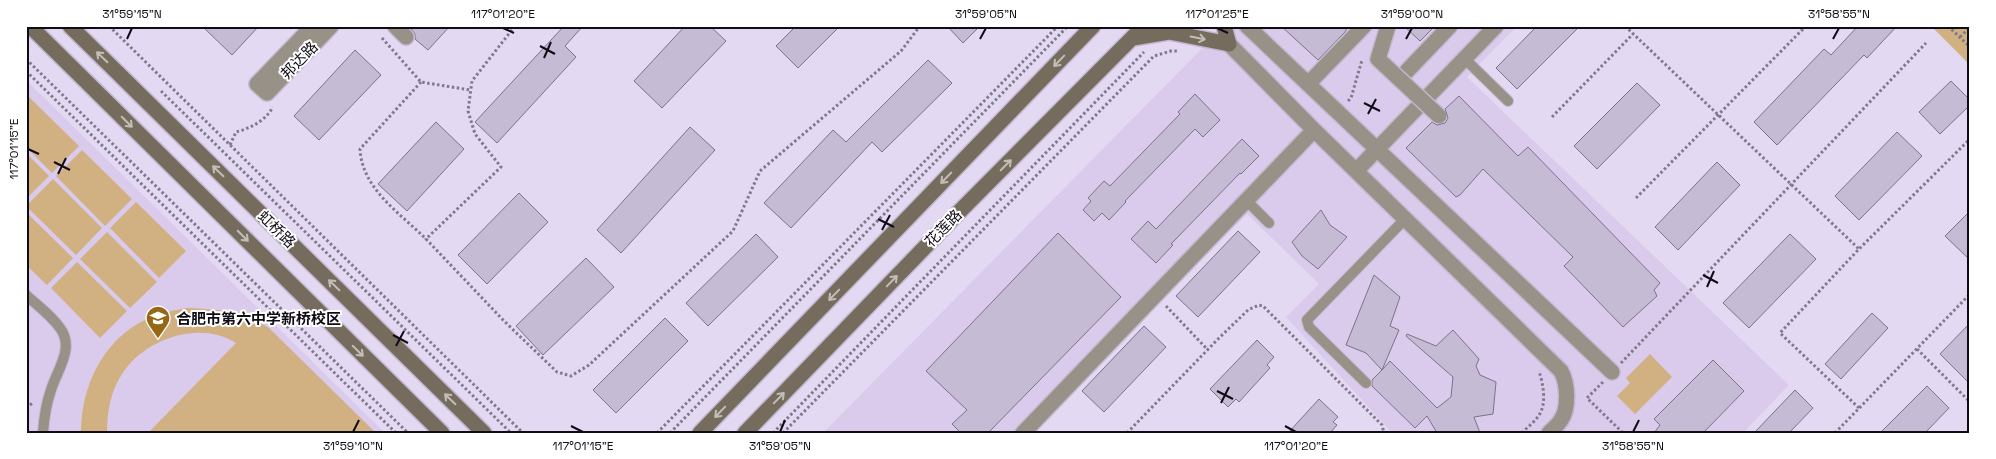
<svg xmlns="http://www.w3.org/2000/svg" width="1996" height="459" font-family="'Space Grotesk','Noto Sans SC',sans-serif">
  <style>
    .built { fill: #dacbec }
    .green { fill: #d1b081 }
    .building { fill: #c6bbd5; stroke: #7c7289 }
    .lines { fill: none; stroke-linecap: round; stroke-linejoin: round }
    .lane-casing { stroke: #c2b8cf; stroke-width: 12 }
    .street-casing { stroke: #c2b8cf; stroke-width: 18 }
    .secondary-casing { stroke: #c2b8cf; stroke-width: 18 }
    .path { stroke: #80798b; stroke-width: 3; stroke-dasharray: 2.5 2.5; stroke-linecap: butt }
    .lane { stroke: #989187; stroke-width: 10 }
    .street { stroke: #989187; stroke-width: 15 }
    .secondary { stroke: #766c5e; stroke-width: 15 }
    .street-bridge-casing { stroke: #c2b8cf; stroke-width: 18; stroke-linecap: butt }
    .street-bridge { stroke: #989187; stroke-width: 15 }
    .oneway { stroke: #c1bdb7 }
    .ticks { fill: none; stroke: #100c15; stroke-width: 2 }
    .labels { text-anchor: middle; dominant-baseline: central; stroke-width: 4; stroke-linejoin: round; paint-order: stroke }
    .street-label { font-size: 15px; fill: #100c15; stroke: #fff }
    .poi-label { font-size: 15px; font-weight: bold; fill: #100c15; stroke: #fff; text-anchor: start }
    .neatline { fill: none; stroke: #100c15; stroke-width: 2 }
    .ticks-label { font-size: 12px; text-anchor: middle; fill: #100c15 }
  </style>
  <rect width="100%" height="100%" fill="#e4d9f3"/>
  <path class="built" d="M 1224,26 L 1517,26 L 1467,77 L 1789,385 L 1743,433 L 1392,433 L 1286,317 L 1319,284 L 1247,214 L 1028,433 L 823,433 Z
    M 26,80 L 195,246 L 385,433 L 26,433 Z"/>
  <path class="green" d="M 1931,26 L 1970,26 L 1970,65 Z
    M 29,97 L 79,146 L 52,173 L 26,147 L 26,100 Z
    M 82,150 L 132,199 L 105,226 L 56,176 Z
    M 26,153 L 49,176 L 26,199 Z
    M 53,179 L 102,228 L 76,255 L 26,206 Z
    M 136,202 L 186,251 L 159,278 L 110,228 Z
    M 26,212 L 73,258 L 47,285 L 26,265 Z
    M 107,232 L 157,282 L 130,308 L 80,259 Z
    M 77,262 L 127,311 L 100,338 L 51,288 Z
    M 187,308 C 218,309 243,311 269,328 L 376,433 L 148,433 L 236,343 C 201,320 147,338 124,371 C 111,389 107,411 107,433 L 78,433 L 81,430 C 82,387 101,345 139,323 C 154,314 171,311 187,308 Z
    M 1650,354 L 1672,377 L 1635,414 L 1617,396 L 1630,383 L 1626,378 Z"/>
  <path class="building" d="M 202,26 L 259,26 L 232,55 Z
    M 409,26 L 450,26 L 428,50 L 415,39 L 415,34 Z
    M 564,26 L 583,26 L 565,46 L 576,57 L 497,143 L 475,122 Z
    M 685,26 L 710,26 L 726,41 L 662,108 L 634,81 Z
    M 796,26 L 840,26 L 798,68 L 776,46 Z
    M 947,26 L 980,26 L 963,43 Z
    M 1281,26 L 1348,26 L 1345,32 L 1318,60 Z
    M 1404,26 L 1435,26 L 1420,41 Z
    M 1537,26 L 1580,26 L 1517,89 L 1496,68 Z
    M 1858,26 L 1897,26 L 1867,58 L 1864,55 L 1777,145 L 1754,122 L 1824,49 L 1831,55 Z
    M 355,50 L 381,75 L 319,140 L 294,116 Z
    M 928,60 L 952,83 L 882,152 L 872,142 L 791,228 L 764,203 L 833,130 L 846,142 Z
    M 1951,81 L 1970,100 L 1970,105 L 1940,134 L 1919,112 Z
    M 1637,83 L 1660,105 L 1597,169 L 1574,146 Z
    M 1195,94 L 1220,120 L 1203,137 L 1195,129 L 1125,201 L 1126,202 L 1109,220 L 1102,213 L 1094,221 L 1083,210 L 1091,201 L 1088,198 L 1104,181 L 1110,186 L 1180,114 L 1178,112 Z
    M 1459,96 L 1518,156 L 1528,147 L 1660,283 L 1654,290 L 1657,296 L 1623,327 L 1564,266 L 1573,257 L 1483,169 L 1460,195 L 1456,197 L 1406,148 L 1432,122 L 1437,125 L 1445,123 L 1448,118 L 1445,109 Z
    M 436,122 L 464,149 L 407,211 L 378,184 Z
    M 690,127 L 715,150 L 621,253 L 597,230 Z
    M 1897,132 L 1922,156 L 1859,220 L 1835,196 Z
    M 1242,139 L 1259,156 L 1241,174 L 1240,173 L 1171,244 L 1173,245 L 1156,263 L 1131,239 L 1148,221 L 1156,229 Z
    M 1717,162 L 1740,185 L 1678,250 L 1655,227 Z
    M 519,193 L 548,222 L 487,284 L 458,255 Z
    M 1321,210 L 1330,225 L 1347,237 L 1318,269 L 1302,256 L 1292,242 Z
    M 1970,211 L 1970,260 L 1945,236 Z
    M 1238,231 L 1260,252 L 1198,317 L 1176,296 Z
    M 1058,233 L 1121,297 L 988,433 L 961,433 L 952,424 L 967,410 L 926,371 Z
    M 756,234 L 778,257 L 708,326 L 686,303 Z
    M 1790,234 L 1816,259 L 1749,328 L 1723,303 Z
    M 586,258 L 614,287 L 543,355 L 516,326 Z
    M 1374,275 L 1400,297 L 1390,326 L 1399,330 L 1382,370 L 1390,361 L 1437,408 L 1451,397 L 1453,377 L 1406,336 L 1407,334 L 1436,346 L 1453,330 L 1479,359 L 1476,366 L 1480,375 L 1496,382 L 1493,414 L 1474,417 L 1480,433 L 1437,433 L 1427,416 L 1415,428 L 1372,386 L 1372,380 L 1382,370 L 1366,353 L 1346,345 Z
    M 1872,313 L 1888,328 L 1841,379 L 1825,364 Z
    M 665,318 L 688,341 L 616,413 L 593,390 Z
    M 1970,323 L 1970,384 L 1940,354 Z
    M 1144,326 L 1166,347 L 1104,412 L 1082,391 Z
    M 1257,340 L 1274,357 L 1267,365 L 1270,368 L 1239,402 L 1236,399 L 1228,407 L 1210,389 Z
    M 1713,360 L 1744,391 L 1703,433 L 1654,433 L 1660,425 L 1654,419 Z
    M 1927,386 L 1949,408 L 1925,433 L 1880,433 Z
    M 1795,390 L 1813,408 L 1789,433 L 1754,433 Z
    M 1319,399 L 1338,417 L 1333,422 L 1337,425 L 1330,433 L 1288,433 Z"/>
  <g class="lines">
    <defs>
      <path id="lane" d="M 1465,59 L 1508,101
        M 1246,200 L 1269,223
        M 26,295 C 37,305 51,315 60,328 C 75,348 57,370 51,390 C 46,404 44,418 43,433
        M 1366,383 L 1309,327 L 1307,320 L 1405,219"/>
      <path id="street" d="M 313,26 L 257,84 L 267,93 L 331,26
        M 395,26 L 406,37
        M 1247,26 L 1612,372
        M 1229,44 L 1314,130 L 1561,371 C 1568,384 1569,408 1561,420 C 1558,425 1553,429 1549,433
        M 1407,71 L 1450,26
        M 1308,84 L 1364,26
        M 1356,171 L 1496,26
        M 1023,433 L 1314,130"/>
      <path id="secondary" d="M 30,26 L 442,433
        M 70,26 L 484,433
        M 1133,38 L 1169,32 L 1229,44 L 1224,26
        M 700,433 L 1093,26
        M 745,433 L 960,211 L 1144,26"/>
    </defs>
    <use href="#lane" class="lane-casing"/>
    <use href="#street" class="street-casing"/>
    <use href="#secondary" class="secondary-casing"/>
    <path class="path" d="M 109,26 L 523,433
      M 515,26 L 472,81 L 468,111 L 475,134 L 501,167 L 426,239 L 504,321 L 557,372 L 571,376 L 589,365 L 733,231 L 760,171 L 901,51 L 920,26
      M 1625,26 L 1859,249
      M 1948,26 L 1970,47
      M 1960,37 L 1970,27
      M 382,38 L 421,82 L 470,90
      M 26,59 L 408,433
      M 26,71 L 396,433
      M 421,82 L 360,149 C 362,189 400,213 426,239
      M 161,91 L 511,433
      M 1348,101 L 1351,98 L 1362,60
      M 1552,117 L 1633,34
      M 230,145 L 236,132 C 251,128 265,121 273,107
      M 1636,198 L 1806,26
      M 1166,306 L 1208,350
      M 1917,349 L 1970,402
      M 1621,363 L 1926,43
      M 1603,382 L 1587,398 L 1623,433
      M 26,408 L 34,402
      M 1859,408 L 1780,333 L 1859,249 L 1970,139
      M 657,433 L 1058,26
      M 670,433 L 1068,26
      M 773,433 L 1144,52
      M 783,433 L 1154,56 L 1171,51 L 1179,51
      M 1127,433 L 1218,339 L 1248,310 L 1259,305 L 1263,306 L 1382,425 L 1384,433
      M 1522,433 C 1527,427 1535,422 1539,415 C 1547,404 1543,383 1539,371
      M 1835,433 L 1970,294"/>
    <use href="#lane" class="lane"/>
    <use href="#street" class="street"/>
    <use href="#secondary" class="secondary"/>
    <defs>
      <path id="street-bridge" d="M 1388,26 L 1378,59 L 1439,116"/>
    </defs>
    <use href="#street-bridge" class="street-bridge-casing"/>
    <use href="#street-bridge" class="street-bridge"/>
  </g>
  <defs><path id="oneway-shaft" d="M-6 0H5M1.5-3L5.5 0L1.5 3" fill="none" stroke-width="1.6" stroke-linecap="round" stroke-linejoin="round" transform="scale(1.25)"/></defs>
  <g class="oneway">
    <use href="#oneway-shaft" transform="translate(1198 38) rotate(11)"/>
    <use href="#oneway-shaft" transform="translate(102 57) rotate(-136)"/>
    <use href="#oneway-shaft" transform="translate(1059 61) rotate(134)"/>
    <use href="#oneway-shaft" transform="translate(127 122) rotate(45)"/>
    <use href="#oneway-shaft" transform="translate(1006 165) rotate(-45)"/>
    <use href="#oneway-shaft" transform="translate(218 171) rotate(-136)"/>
    <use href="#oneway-shaft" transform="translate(946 178) rotate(134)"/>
    <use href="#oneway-shaft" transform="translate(243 236) rotate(45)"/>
    <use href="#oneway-shaft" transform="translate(892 281) rotate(-46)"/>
    <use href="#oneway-shaft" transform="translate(334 285) rotate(-136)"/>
    <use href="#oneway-shaft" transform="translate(834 295) rotate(134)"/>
    <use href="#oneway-shaft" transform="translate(358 351) rotate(45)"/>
    <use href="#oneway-shaft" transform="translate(779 398) rotate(-46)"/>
    <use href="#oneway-shaft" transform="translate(450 399) rotate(-136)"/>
    <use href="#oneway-shaft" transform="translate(720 412) rotate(134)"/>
  </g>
  <path class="ticks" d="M 503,28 L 514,33M 1217,28 L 1228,33M 127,39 L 132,28M 980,39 L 986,28M 1406,39 L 1412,28M 1833,39 L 1839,28M 540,46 L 555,54M 544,58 L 551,42M 1364,103 L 1380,111M 1368,114 L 1376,99M 28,149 L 39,154M 54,162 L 70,170M 58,174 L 66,158M 878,219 L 894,227M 882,230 L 890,215M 1703,275 L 1718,283M 1707,287 L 1714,271M 393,335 L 408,343M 396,346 L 404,331M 1217,391 L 1233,399M 1221,403 L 1229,387M 571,426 L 583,432M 1285,426 L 1296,432M 353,432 L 359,420M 780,432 L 785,420M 1633,432 L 1639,420"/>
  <defs>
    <symbol id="school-pin" viewBox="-11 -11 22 30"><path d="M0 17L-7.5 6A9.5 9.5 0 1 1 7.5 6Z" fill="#966816" stroke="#fff"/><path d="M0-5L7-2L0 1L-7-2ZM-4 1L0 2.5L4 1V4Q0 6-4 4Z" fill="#fff"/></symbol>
  </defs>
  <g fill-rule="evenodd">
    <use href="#school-pin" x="144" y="304" width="28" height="38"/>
  </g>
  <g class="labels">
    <g class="street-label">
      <text transform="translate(299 60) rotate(-46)">邦达路</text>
      <text transform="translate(943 228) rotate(-46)">花莲路</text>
      <text transform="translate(277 229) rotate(44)">虹桥路</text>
    </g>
    <g class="poi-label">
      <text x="176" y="318">合肥市第六中学新桥校区</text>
    </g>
  </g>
  <rect width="1996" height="459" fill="none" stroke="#ffffff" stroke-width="55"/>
  <rect x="28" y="28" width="1940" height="404" class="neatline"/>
  <g class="ticks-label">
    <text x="132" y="18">31°59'15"N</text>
    <text x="503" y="18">117°01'20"E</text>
    <text x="986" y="18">31°59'05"N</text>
    <text x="1217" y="18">117°01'25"E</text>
    <text x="1412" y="18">31°59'00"N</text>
    <text x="1839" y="18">31°58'55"N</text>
    <text transform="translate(14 149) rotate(-90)" y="4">117°01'15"E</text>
    <text x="353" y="450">31°59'10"N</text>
    <text x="583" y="450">117°01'15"E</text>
    <text x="780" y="450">31°59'05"N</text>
    <text x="1296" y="450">117°01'20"E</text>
    <text x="1633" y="450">31°58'55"N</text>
  </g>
</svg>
